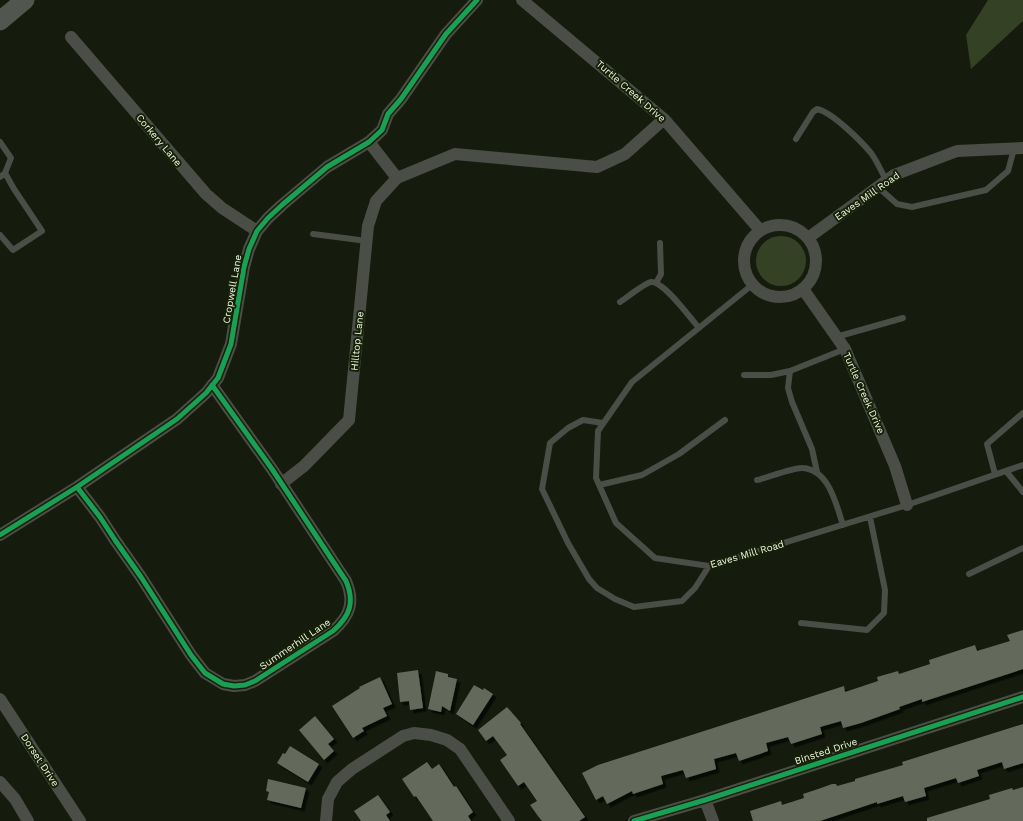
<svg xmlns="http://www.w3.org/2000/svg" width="1023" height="821" font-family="'Work Sans',sans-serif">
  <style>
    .green { fill: #344125 }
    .building { fill: #636a5b; filter: url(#shadow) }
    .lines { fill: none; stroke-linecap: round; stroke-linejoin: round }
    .lane { stroke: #4b4d47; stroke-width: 6 }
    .street { stroke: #4b4d47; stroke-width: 12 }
    .primary { stroke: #51564e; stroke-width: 19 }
    .cycleway-casing { stroke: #162107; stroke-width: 8 }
    .cycleway { stroke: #1a9f57; stroke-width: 5 }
    .labels { text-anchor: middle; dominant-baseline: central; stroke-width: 4; stroke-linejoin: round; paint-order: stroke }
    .street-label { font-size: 10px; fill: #eef6e6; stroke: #162107 }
  </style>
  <defs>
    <filter id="shadow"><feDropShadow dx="3.5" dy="3.5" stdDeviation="0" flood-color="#0009"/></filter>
  </defs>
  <rect width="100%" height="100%" fill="#151b0d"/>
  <path class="green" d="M 988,0 L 1023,0 L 1023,21 L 971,69 L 966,35 Z
    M756 261a25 25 0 1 1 50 0a25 25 0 1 1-50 0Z"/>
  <path class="building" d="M 1023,630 L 1023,669 L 922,702 L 922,699 L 899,707 L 900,709 L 861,723 L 843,728 L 841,721 L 820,727 L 822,734 L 791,744 L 788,737 L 766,743 L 768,751 L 739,761 L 736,753 L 714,759 L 716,769 L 686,778 L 683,770 L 661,776 L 663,784 L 633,794 L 632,791 L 607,804 L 603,796 L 596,800 L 582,773 L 598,765 L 844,686 L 845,692 L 878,681 L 877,677 L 898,671 L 899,674 L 930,664 L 929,660 L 975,645 L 977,651 L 1010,641 L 1007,635 Z
    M 418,670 L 423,708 L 410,710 L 409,701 L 400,702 L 397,673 Z
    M 436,671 L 448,674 L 448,677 L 457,679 L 450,711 L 442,706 L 441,712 L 428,709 Z
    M 380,677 L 392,704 L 383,708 L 387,716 L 362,728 L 364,731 L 353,738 L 332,706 L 360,688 L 359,687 Z
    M 474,685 L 483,690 L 484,688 L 493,694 L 473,725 L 456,714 Z
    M 507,707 L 521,723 L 520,724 L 585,817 L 579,821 L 542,821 L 538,816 L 530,805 L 537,801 L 524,782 L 518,786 L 500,760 L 507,755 L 493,736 L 486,741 L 478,730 Z
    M 315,716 L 334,739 L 328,744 L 334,751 L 324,760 L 299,730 Z
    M 1023,724 L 1023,763 L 1004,769 L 1002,762 L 977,770 L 979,776 L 958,783 L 956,778 L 924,788 L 926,796 L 905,802 L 903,796 L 877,804 L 877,802 L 820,821 L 753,821 L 750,811 L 781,801 L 782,805 L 804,798 L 803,794 L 821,788 L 832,784 L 836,784 L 837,786 L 855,781 L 855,779 L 903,765 L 902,762 Z
    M 290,746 L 319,764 L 308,782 L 277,763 L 283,753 L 285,754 Z
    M 427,762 L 432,769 L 439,764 L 454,787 L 456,786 L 473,812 L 468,816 L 471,821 L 433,821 L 416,796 L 414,797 L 402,779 Z
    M 268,779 L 306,788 L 301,808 L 267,800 L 269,792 L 266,791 Z
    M 1023,787 L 1023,821 L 927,821 L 927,818 L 990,799 L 989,795 L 1012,788 L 1013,790 Z
    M 378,795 L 390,812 L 386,815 L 390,821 L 361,821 L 354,811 Z"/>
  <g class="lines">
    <path class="lane" d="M 796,139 L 813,112 L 817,109 C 832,112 861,141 871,153 C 877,161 881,171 886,180
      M 0,142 L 11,158 L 5,173 L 0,177
      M 878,187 L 897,204 L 912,207 L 986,190 L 1008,171 L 1014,149
      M 313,234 L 367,241
      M 0,235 L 13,250 L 42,231 L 14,189 L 5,173
      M 656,283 L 661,274 L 660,243
      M 752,285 L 632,382 L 598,431 L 596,478 L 616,523 L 655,558 L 709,566 L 907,505 L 1023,465
      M 620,302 C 626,298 645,283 651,282 C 664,281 690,318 699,328
      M 836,337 L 903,318
      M 744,375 L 771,375 L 790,371
      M 603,423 L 583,420 L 568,428 L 550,443 L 542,489 L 568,543 L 589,579 L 597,588 L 615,599 L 634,607 L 682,601 L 695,588 L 709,566
      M 1006,471 L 1023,492
      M 817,472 L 812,449 L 792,402 L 788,388 L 790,371 L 845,349
      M 995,474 L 987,444 L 1023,413
      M 757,480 C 766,478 795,467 803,468 C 829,470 836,504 843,525
      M 599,485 L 642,475 L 679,454 L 725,420
      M 969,574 L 1023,548
      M 801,623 L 867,630 L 884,613 L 885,590 L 870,517"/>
    <path class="street" d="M 522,0 L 664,119 L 760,230
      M 71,37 L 206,194 L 222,208 L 257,231
      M 369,142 L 397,178
      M744 261a36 36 0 1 1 72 0a36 36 0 1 1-72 0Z
      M 808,238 L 894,175 L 957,151 L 1023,148
      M 803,289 L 845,349 L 895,466 L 907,505
      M 281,484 L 304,466 L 349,420 L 368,226 L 376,201 L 397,178 L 455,154 L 597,167 L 625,154 L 664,119
      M 77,487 L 100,517 L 115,540 L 141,577 L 191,655 L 205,673 L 223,684 L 234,686 L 245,685 L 255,681 L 333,631 C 350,616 355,602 346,581 L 272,469 L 212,385
      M 0,535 L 77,487 L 177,419 L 206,393 L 218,378 L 231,344 L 244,267 L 249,249 L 257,231 L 268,218 L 282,205 L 327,167 L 369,142 L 382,130 L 388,114 L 401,99 L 446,34 L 477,0
      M 0,699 L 80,821
      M 0,782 L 15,799 L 28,821
      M 705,800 L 713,821
      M 326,821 L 328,799 L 337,782 L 352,769 L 403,736 L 414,733 L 431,735 L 447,740 L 460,749 L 509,821
      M 634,821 L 705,800 L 1023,697"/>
    <path class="primary" d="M 0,21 L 25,0"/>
    <defs>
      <path id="cycleway" d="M 77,487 L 100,517 L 115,540 L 141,577 L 191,655 L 205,673 L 223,684 L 234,686 L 245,685 L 255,681 L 333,631 C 350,616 355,602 346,581 L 272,469 L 212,385
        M 0,535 L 77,487 L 177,419 L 206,393 L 218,378 L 231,344 L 244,267 L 249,249 L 257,231 L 268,218 L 282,205 L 327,167 L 369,142 L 382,130 L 388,114 L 401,99 L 446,34 L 477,0
        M 634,821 L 705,800 L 1023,697"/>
    </defs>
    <use href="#cycleway" class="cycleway-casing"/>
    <use href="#cycleway" class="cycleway"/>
  </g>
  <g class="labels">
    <g class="street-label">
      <text transform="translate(631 91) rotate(41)">Turtle Creek Drive</text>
      <text transform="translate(159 140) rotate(50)">Corkery Lane</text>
      <text transform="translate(867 196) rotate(-35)">Eaves Mill Road</text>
      <text transform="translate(232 289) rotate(-80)">Cropwell Lane</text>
      <text transform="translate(357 341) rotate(-84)">Hilltop Lane</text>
      <text transform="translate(864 393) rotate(66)">Turtle Creek Drive</text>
      <text transform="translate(747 554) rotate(-16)">Eaves Mill Road</text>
      <text transform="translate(295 644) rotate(-34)">Summerhill Lane</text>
      <text transform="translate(826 751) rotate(-18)">Binsted Drive</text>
      <text transform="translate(40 760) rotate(57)">Dorset Drive</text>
    </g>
  </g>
</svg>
